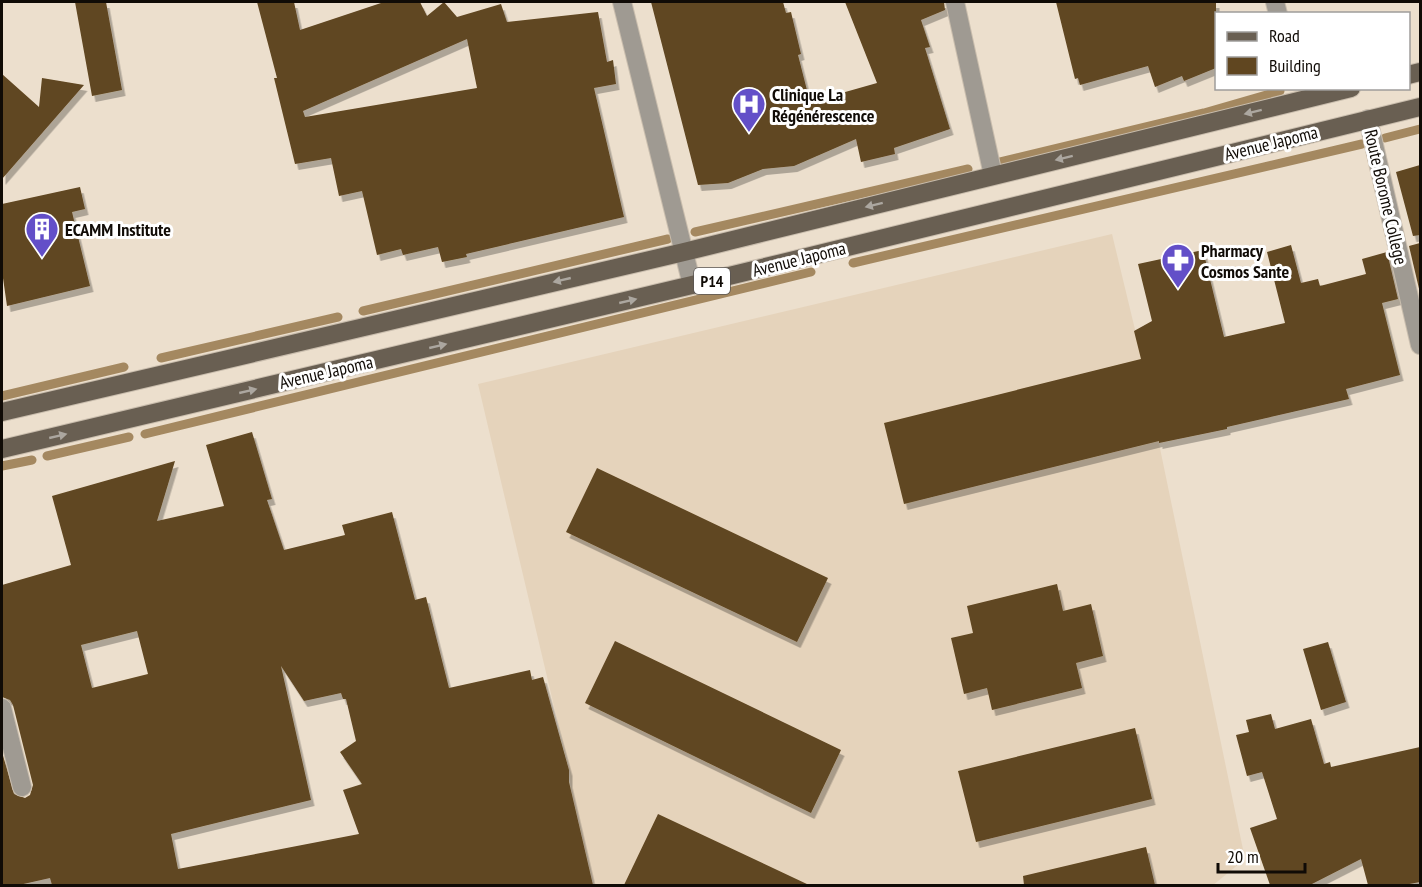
<svg xmlns="http://www.w3.org/2000/svg" width="1422" height="887" font-family="'PT Sans Narrow',sans-serif">
  <style>
    .built { fill: #e5d3bb }
    .lines { fill: none; stroke-linecap: round; stroke-linejoin: round }
    .stream { stroke: #a48860; stroke-width: 9 }
    .building { fill: #604620; fill-rule: evenodd; filter: url(#shadow) }
    .minor-casing { stroke: #c9bdad; stroke-width: 20 }
    .primary-casing { stroke: #c9bdad; stroke-width: 20 }
    .minor { stroke: #9f9a92; stroke-width: 18 }
    .primary { stroke: #695f52; stroke-width: 18 }
    .oneway { fill: #aca7a0 }
    .labels { text-anchor: middle; dominant-baseline: central; stroke-width: 6; stroke-linejoin: round; paint-order: stroke }
    .shield { fill: #fff; stroke: #585451; stroke-width: 1.5 }
    .shield-label { font-size: 16px; font-weight: bold; fill: #100b06 }
    .poi-label { font-size: 18px; font-weight: bold; fill: #100b06; stroke: #fff; text-anchor: start }
    .street-label { font-size: 18px; fill: #100b06; stroke: #fff }
  </style>
  <defs>
    <filter id="shadow"><feDropShadow dx="3.5" dy="6" stdDeviation="0" flood-color="#0004"/></filter>
  </defs>
  <rect width="100%" height="100%" fill="#ecdfcd"/>
  <path class="built" d="M 1112,234 L 1138,342 L 1245,859 L 1212,886 L 593,885 L 571,791 L 569,770 L 478,384 Z"/>
  <g class="lines">
    <path class="stream" d="M 1385,138 L 1420,129
      M 992,164 L 1204,113 L 1280,91
      M 695,232 L 968,169
      M 853,263 L 1362,144
      M 363,311 L 668,239
      M 161,358 L 338,317
      M 2,396 L 124,367
      M 145,434 L 811,272
      M 47,456 L 129,437
      M 2,466 L 32,460"/>
  </g>
  <path class="building" d="M 75,2 L 106,2 L 122,90 L 92,96 Z
    M 257,2 L 294,2 L 300,30 L 384,2 L 420,2 L 427,16 L 444,2 L 457,17 L 501,4 L 507,22 L 598,12 L 607,62 L 613,60 L 616,84 L 594,88 L 624,217 L 466,254 L 467,257 L 442,262 L 438,247 L 403,255 L 401,249 L 377,255 L 362,191 L 339,196 L 331,158 L 295,164 L 274,78 L 277,78 ZM 467,39 L 477,88 L 305,117 L 303,111 Z
    M 651,2 L 783,2 L 786,13 L 791,12 L 801,54 L 798,55 L 810,102 L 877,83 L 845,2 L 944,2 L 945,10 L 921,20 L 930,47 L 925,48 L 950,129 L 894,148 L 895,154 L 861,162 L 856,139 L 794,166 L 763,169 L 728,183 L 698,185 Z
    M 1056,2 L 1216,2 L 1216,68 L 1184,81 L 1182,76 L 1155,87 L 1148,66 L 1080,85 L 1078,78 L 1075,79 Z
    M 2,74 L 39,107 L 42,78 L 84,85 L 2,179 Z
    M 1420,165 L 1420,235 L 1413,236 L 1396,172 Z
    M 80,187 L 85,209 L 72,212 L 90,286 L 7,306 L 2,271 L 2,204 Z
    M 1420,243 L 1420,293 L 1409,246 Z
    M 1291,245 L 1301,283 L 1318,279 L 1320,286 L 1366,274 L 1362,259 L 1387,252 L 1398,299 L 1382,303 L 1400,375 L 1346,389 L 1349,399 L 1227,427 L 1227,429 L 1159,443 L 1159,441 L 904,504 L 884,423 L 1141,359 L 1134,331 L 1152,321 L 1138,264 L 1203,250 L 1224,337 L 1285,323 L 1267,252 Z
    M 252,432 L 272,499 L 267,500 L 284,550 L 345,535 L 342,525 L 392,512 L 415,600 L 426,597 L 449,688 L 530,670 L 532,680 L 543,677 L 569,770 L 569,782 L 593,885 L 52,885 L 50,878 L 19,885 L 2,885 L 2,752 L 14,794 L 25,798 L 30,795 L 33,785 L 13,705 L 10,700 L 2,697 L 2,585 L 71,565 L 52,496 L 175,461 L 157,521 L 224,506 L 206,445 ZM 137,631 L 148,674 L 92,688 L 81,645 ZM 281,666 L 304,701 L 341,693 L 343,699 L 346,699 L 356,741 L 340,752 L 362,784 L 343,790 L 359,834 L 178,869 L 171,834 L 311,800 Z
    M 597,468 L 828,578 L 797,642 L 566,532 Z
    M 1057,584 L 1063,611 L 1091,604 L 1103,656 L 1076,663 L 1082,688 L 992,710 L 987,688 L 964,694 L 951,638 L 973,633 L 967,606 Z
    M 615,641 L 841,750 L 811,813 L 585,703 Z
    M 1328,642 L 1346,702 L 1321,710 L 1303,649 Z
    M 1271,714 L 1275,729 L 1311,719 L 1324,764 L 1330,762 L 1331,767 L 1420,747 L 1420,882 L 1404,885 L 1368,885 L 1361,859 L 1310,885 L 1270,885 L 1250,828 L 1277,819 L 1262,772 L 1247,776 L 1236,735 L 1249,732 L 1246,720 Z
    M 1135,728 L 1152,799 L 976,842 L 958,771 Z
    M 658,814 L 809,885 L 624,885 Z
    M 1146,847 L 1155,885 L 1024,885 L 1023,876 Z"/>
  <g class="lines">
    <defs>
      <path id="minor" d="M 622,2 L 692,285
        M 955,2 L 993,175
        M 1275,2 L 1278,14
        M 1368,119 L 1420,345
        M 2,708 L 22,787"/>
      <path id="primary" d="M 1408,75 L 1420,72
        M 2,412 L 684,252 L 1351,88
        M 2,449 L 692,285 L 1420,107"/>
    </defs>
    <use href="#minor" class="minor-casing"/>
    <use href="#primary" class="primary-casing"/>
    <use href="#minor" class="minor"/>
    <use href="#primary" class="primary"/>
  </g>
  <defs><path id="oneway-solid" d="M-6-.8H1V-3.2L6.5 0L1 3.2V.8H-6Z" transform="scale(1.5)"/></defs>
  <g class="oneway">
    <use href="#oneway-solid" transform="translate(1253 112) rotate(166)"/>
    <use href="#oneway-solid" transform="translate(1064 158) rotate(166)"/>
    <use href="#oneway-solid" transform="translate(874 205) rotate(166)"/>
    <use href="#oneway-solid" transform="translate(562 280) rotate(167)"/>
    <use href="#oneway-solid" transform="translate(628 301) rotate(-13)"/>
    <use href="#oneway-solid" transform="translate(438 346) rotate(-13)"/>
    <use href="#oneway-solid" transform="translate(248 391) rotate(-13)"/>
    <use href="#oneway-solid" transform="translate(58 436) rotate(-13)"/>
  </g>
  <defs>
    <symbol id="hospital-pin" viewBox="-11 -11 22 30"><path d="M0 17L-7.5 6A9.5 9.5 0 1 1 7.5 6Z" fill="#634fc8" stroke="#fff"/><path d="M-5-5h3v3.5h4V-5h3V5h-3V1.5h-4V5h-3Z" fill="#fff"/></symbol>
    <symbol id="building-pin" viewBox="-11 -11 22 30"><path d="M0 17L-7.5 6A9.5 9.5 0 1 1 7.5 6Z" fill="#634fc8" stroke="#fff"/><path d="M-4-6H4V6H1V3H-1V6H-4ZM-2.5-4.3h1.7v1.8h-1.7ZM.8-4.3h1.7v1.8H.8ZM-2.5-1h1.7V.8h-1.7ZM.8-1h1.7V.8H.8Z" fill="#fff"/></symbol>
    <symbol id="pharmacy-pin" viewBox="-11 -11 22 30"><path d="M0 17L-7.5 6A9.5 9.5 0 1 1 7.5 6Z" fill="#634fc8" stroke="#fff"/><path d="M-2-6h4v4h4v4h-4v4h-4v-4h-4v-4h4Z" fill="#fff"/></symbol>
  </defs>
  <g fill-rule="evenodd">
    <use href="#hospital-pin" x="730" y="85" width="38" height="52"/>
    <use href="#building-pin" x="23" y="210" width="38" height="52"/>
    <use href="#pharmacy-pin" x="1159" y="241" width="38" height="52"/>
  </g>
  <g class="labels">
    <rect class="shield" x="694" y="268" width="36" height="26" rx="4.5"/>
    <g class="shield-label">
      <text x="712" y="281">P14</text>
    </g>
    <g class="poi-label">
      <text x="772" y="94">Clinique La<tspan x="772" dy="21">Régénérescence</tspan></text>
      <text x="65" y="229">ECAMM Institute</text>
      <text x="1201" y="250">Pharmacy<tspan x="1201" dy="21">Cosmos Sante</tspan></text>
    </g>
    <g class="street-label">
      <text transform="translate(1271 143) rotate(-14)">Avenue Japoma</text>
      <text transform="translate(1386 197) rotate(77)">Route Borome College</text>
      <text transform="translate(799 259) rotate(-14)">Avenue Japoma</text>
      <text transform="translate(326 372) rotate(-13)">Avenue Japoma</text>
    </g>
  </g>
  <rect width="1422" height="887" fill="none" stroke="#100b06" stroke-width="6"/>
  <rect x="1215" y="12" width="195" height="78" fill="#ffffff" stroke="#9f9d9b" stroke-width="1.5"/>
  <rect x="1227" y="32" width="30" height="9" fill="#695f52" stroke="#9f9d9b" stroke-width="1.5"/>
  <text x="1269" y="42" font-size="18" fill="#100b06">Road</text>
  <rect x="1227" y="57" width="30" height="18" fill="#604620" stroke="#9f9d9b" stroke-width="1.5"/>
  <text x="1269" y="72" font-size="18" fill="#100b06">Building</text>
  <path d="M1218 863v9h87v-9" fill="none" stroke="#100b06" stroke-width="3"/>
  <text x="1227" y="863" font-size="18" fill="#100b06" stroke="#ffffff" stroke-width="4.5" paint-order="stroke">20 m</text>
</svg>
